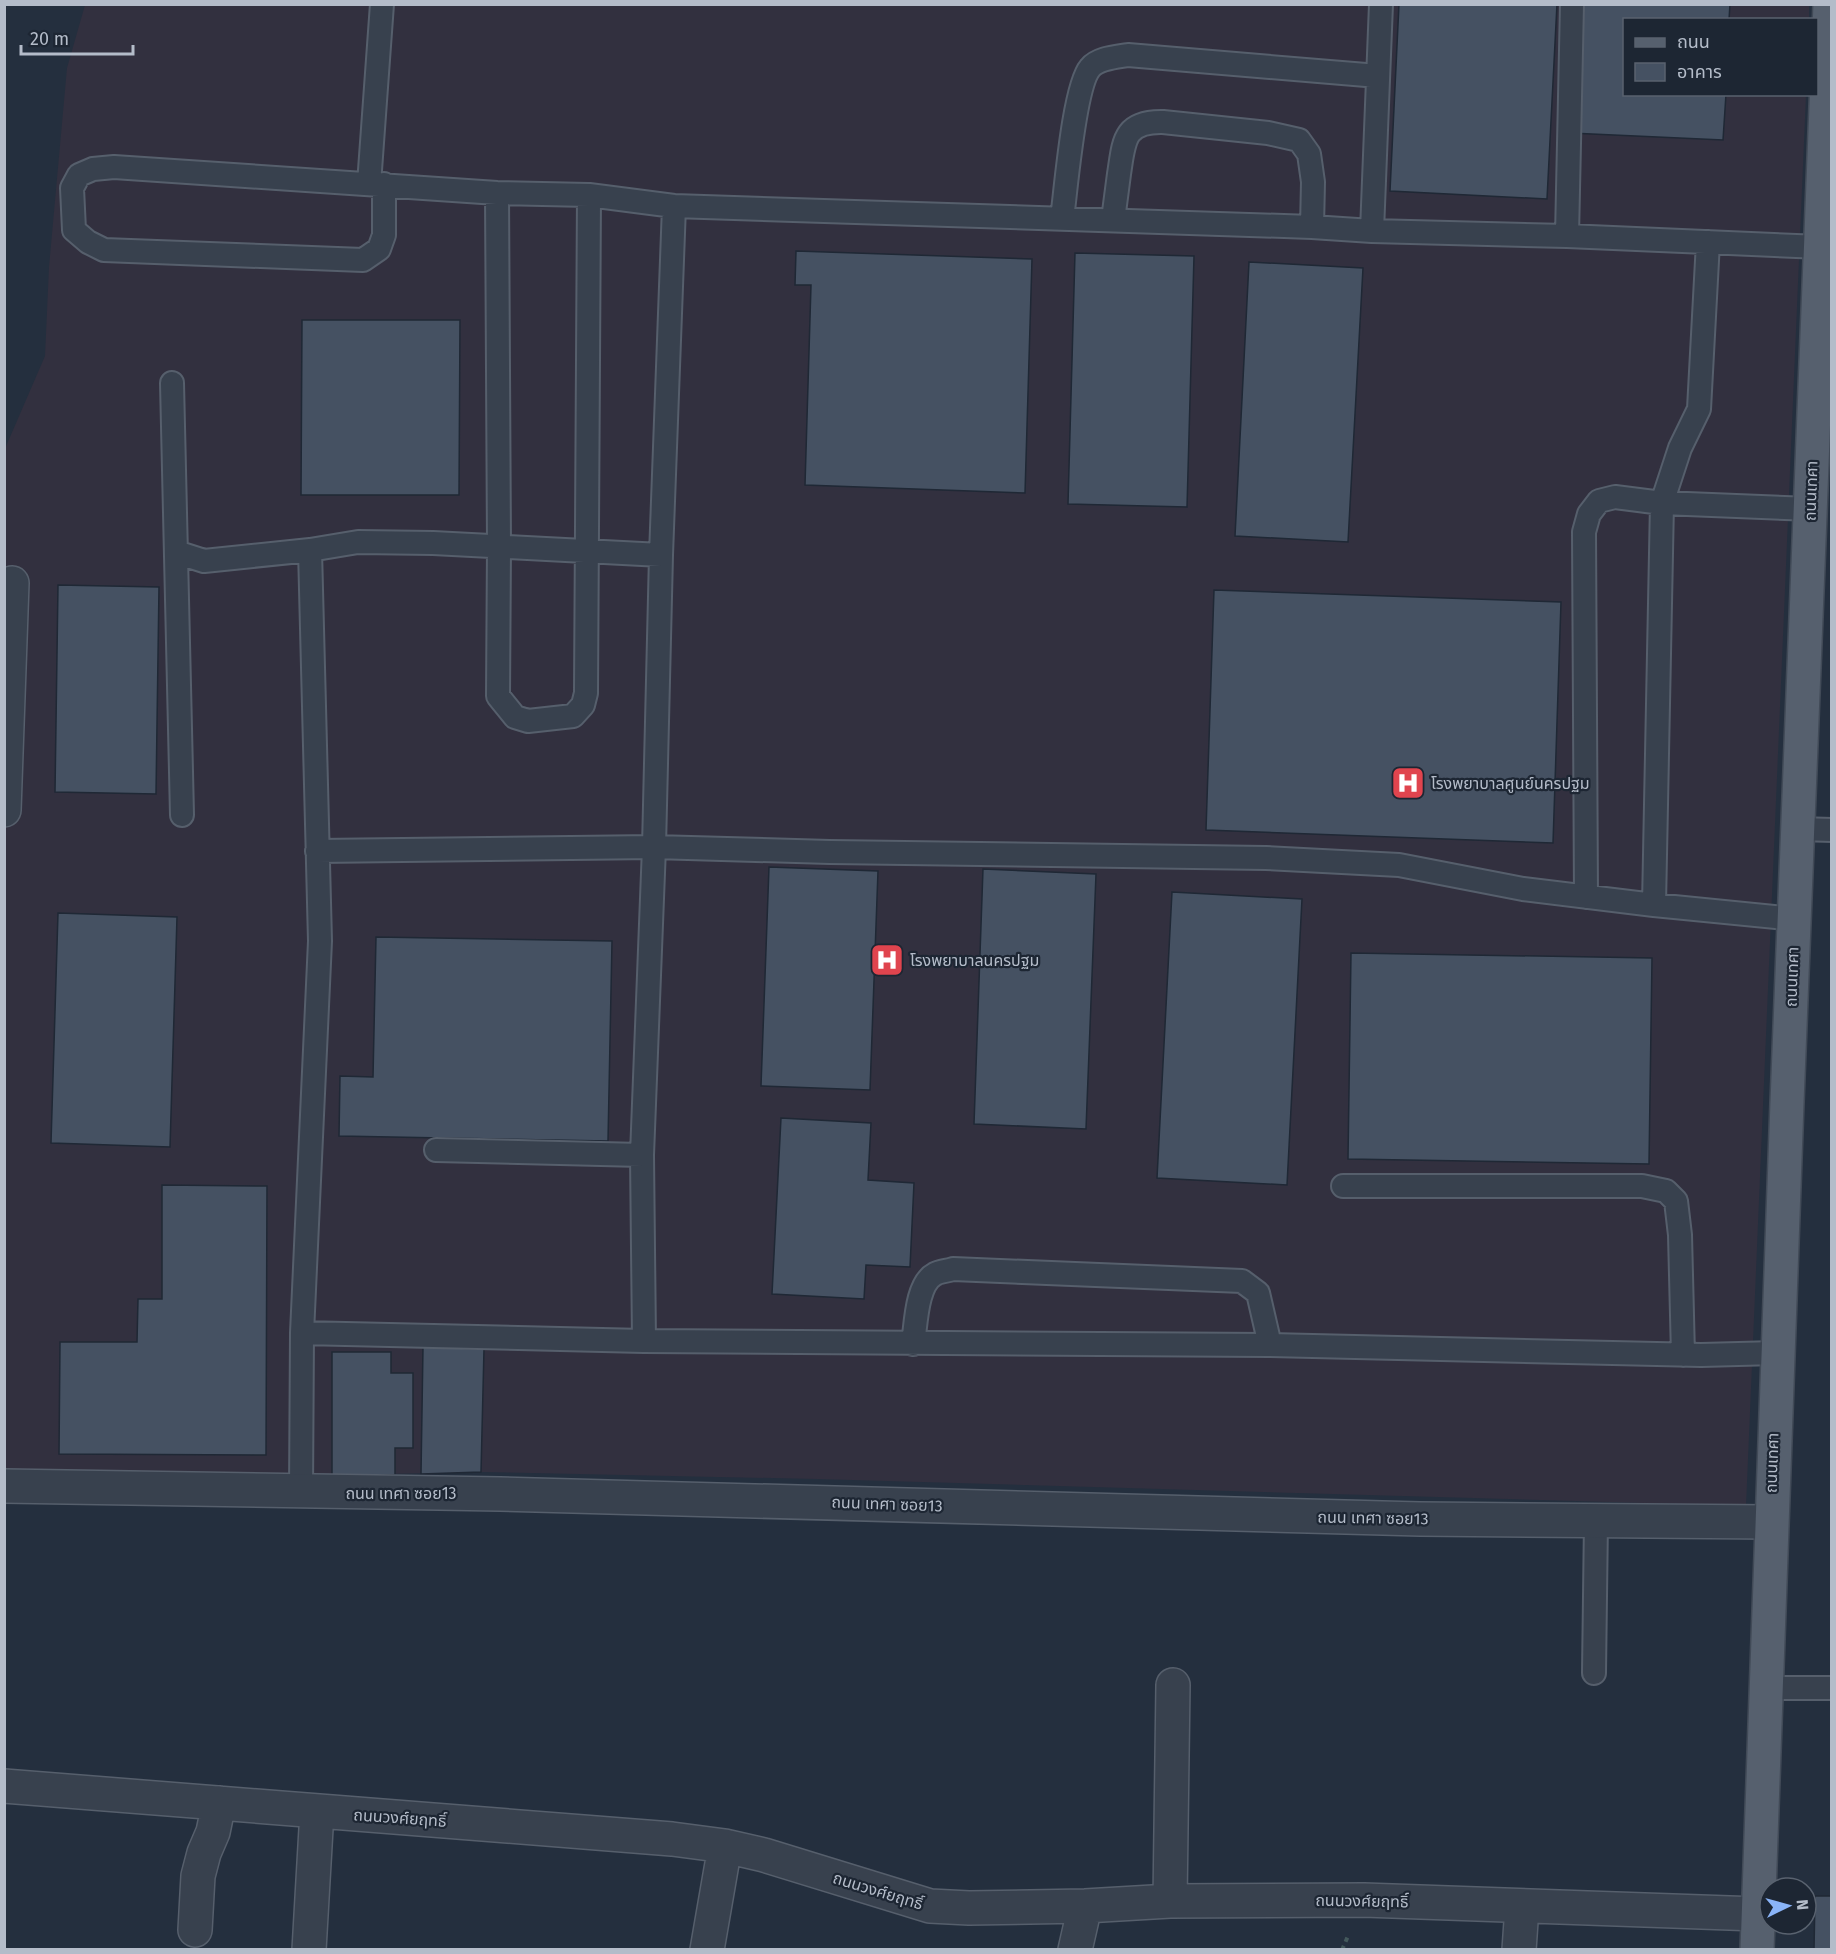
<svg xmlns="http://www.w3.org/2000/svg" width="1836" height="1954" font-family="'Fira Sans','Noto Sans Thai',sans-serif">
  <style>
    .medical { fill: #32303f }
    .building { fill: #455162; stroke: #1f2835; stroke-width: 1.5 }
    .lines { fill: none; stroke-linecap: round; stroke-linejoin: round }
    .lane-casing { stroke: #565f6c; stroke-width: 26 }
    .street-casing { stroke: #565f6c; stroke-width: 36 }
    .primary-casing { stroke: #414a57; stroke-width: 36 }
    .path { stroke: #44595c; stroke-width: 4; stroke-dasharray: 4.5 4.5; stroke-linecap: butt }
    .lane { stroke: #38414e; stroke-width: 22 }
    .street { stroke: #38414e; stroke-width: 33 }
    .primary { stroke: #56606e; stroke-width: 33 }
    .labels { text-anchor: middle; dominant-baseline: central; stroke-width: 4.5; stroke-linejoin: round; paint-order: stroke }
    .street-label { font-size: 16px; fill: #b4bcc9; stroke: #1d2633 }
    .poi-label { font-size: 16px; fill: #b4bcc9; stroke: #1d2633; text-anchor: start }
  </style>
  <rect width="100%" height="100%" fill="#242f3e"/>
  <path class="medical" d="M 85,5 L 1809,5 L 1809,19 L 1624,20 L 1624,94 L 1806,95 L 1746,1506 L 817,1479 L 481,1472 L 332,1475 L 5,1469 L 4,451 L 45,356 L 49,267 L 67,68 Z"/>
  <path class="building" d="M 1399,4 L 1557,4 L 1547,199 L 1390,191 Z
    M 1579,4 L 1730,4 L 1729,20 L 1624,20 L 1624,94 L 1726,94 L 1723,140 L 1570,133 Z
    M 796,251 L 1032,259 L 1025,493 L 805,485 L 811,285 L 795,285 Z
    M 1075,253 L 1194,256 L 1187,507 L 1068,504 Z
    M 1249,262 L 1363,268 L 1348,542 L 1235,536 Z
    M 302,320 L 460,320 L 459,495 L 301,495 Z
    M 58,585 L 159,587 L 156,794 L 55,792 Z
    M 1214,590 L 1561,602 L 1553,843 L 1206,830 Z
    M 769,867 L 878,871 L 870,1090 L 761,1086 Z
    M 983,869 L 1096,874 L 1086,1129 L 974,1124 Z
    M 1172,892 L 1302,899 L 1287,1185 L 1157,1178 Z
    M 58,913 L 177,917 L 170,1147 L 51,1143 Z
    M 376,937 L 612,941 L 608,1141 L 339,1136 L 340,1076 L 373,1077 Z
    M 1351,953 L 1652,958 L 1649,1164 L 1348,1159 Z
    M 781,1118 L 871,1123 L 868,1180 L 914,1183 L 910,1267 L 866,1265 L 864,1299 L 772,1294 Z
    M 162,1185 L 267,1186 L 266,1455 L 59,1454 L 60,1342 L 137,1342 L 138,1299 L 162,1299 Z
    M 423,1347 L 484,1349 L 481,1472 L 421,1474 Z
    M 332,1352 L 391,1352 L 391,1373 L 413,1373 L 413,1448 L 395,1448 L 395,1475 L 332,1475 Z
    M 1815,1896 L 1832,1896 L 1832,1950 L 1814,1950 Z"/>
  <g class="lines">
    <defs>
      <path id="lane" d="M 369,184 L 382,4
        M 384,184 L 384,235 L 379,249 L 363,260 L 104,250 L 88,242 L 74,230 L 72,188 L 79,175 L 93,169 L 114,167 L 497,193 L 589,195 L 674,206 L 1312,227 L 1372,231 L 1567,236 L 1821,247
        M 497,193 L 499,546 L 498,696 L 515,717 L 528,721 L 573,716 L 583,705 L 586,693 L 589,195
        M 1062,219 C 1066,189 1074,87 1090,68 C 1098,58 1116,57 1128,55 L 1378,76
        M 1113,220 C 1115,205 1117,189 1119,174 C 1124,142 1123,121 1163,122 L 1268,133 L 1299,140 L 1309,154 L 1313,182 L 1312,227
        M 1372,231 L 1381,4
        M 1567,236 L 1572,4
        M 172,383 L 182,815
        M 176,552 L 204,561 L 310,550
        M 1799,829 L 1832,830
        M 317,851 L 654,847 L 830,852 L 1266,858 L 1399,865 L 1523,889 L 1654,905 L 1795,919
        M 1586,897 L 1584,532 L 1589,514 L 1599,501 L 1615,497 L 1662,503 L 1811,509
        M 1654,905 L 1662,503 L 1680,448 L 1699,409 L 1708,242
        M 436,1150 L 642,1155
        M 1343,1186 L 1642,1186 L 1666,1191 L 1676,1201 L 1680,1235 L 1683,1355
        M 302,1333 L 644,1341 L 1270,1345 L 1701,1355 L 1776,1353
        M 644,1341 L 642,1155 L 654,847 L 661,555 L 674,206
        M 913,1344 C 916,1325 916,1284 935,1274 C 940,1271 948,1271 953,1269 L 1242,1281 L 1258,1293 L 1270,1345
        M 301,1492 L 302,1333 L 320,941 L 310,550 L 358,542 L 433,543 L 661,555
        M 1594,1673 L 1596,1520
        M 1765,1688 L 1832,1688"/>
      <path id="street" d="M 4,810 L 12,583
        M 4,1486 L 500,1494 L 1420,1519 L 1770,1522
        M 4,1786 L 672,1839 L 725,1846 L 764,1855 L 930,1906 L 969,1908 L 1085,1906 L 1170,1901 L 1364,1900 L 1758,1914
        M 1170,1901 L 1173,1685
        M 195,1930 L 198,1876 L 204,1853 L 213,1832 L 219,1803
        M 309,1950 L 317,1811
        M 707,1950 L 725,1846
        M 1075,1950 L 1085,1906
        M 1519,1950 L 1522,1907"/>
      <path id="primary" d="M 1757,1950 C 1776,1301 1807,653 1830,4"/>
    </defs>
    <use href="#lane" class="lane-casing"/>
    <use href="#street" class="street-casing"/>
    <use href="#primary" class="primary-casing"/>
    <path class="path" d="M 1342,1950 L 1348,1936"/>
    <use href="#lane" class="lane"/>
    <use href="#street" class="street"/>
    <use href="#primary" class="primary"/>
  </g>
  <defs>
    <symbol id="hospital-square" viewBox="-11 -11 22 22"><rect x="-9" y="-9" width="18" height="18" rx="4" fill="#e0444e" stroke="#1d2633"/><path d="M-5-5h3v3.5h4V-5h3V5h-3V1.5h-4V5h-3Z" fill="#fff"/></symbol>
  </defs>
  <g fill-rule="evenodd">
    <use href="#hospital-square" x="1389" y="764" width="38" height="38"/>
    <use href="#hospital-square" x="868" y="941" width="38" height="38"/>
  </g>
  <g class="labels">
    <g class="street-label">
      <text transform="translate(1811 491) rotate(-88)">ถนนเทศา</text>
      <text transform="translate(1792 977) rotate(-88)">ถนนเทศา</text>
      <text transform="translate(1772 1463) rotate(-88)">ถนนเทศา</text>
      <text x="401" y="1493">ถนน เทศา ซอย13</text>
      <text transform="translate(887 1504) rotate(2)">ถนน เทศา ซอย13</text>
      <text transform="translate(1373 1518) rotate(1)">ถนน เทศา ซอย13</text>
      <text transform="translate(400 1818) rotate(4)">ถนนวงศ์ยฤทธิ์</text>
      <text transform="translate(878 1891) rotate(17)">ถนนวงศ์ยฤทธิ์</text>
      <text transform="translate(1362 1901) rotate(1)">ถนนวงศ์ยฤทธิ์</text>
    </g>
    <g class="poi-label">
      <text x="1431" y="783">โรงพยาบาลศูนย์นครปฐม</text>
      <text x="910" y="960">โรงพยาบาลนครปฐม</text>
    </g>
  </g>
  <rect width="1836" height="1954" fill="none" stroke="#b4bcc9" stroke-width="12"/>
  <rect x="1623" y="18" width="195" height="78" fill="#1d2633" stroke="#59626f" stroke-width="1.5"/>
  <rect x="1635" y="38" width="30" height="9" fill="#56606e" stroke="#59626f" stroke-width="1.5"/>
  <text x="1677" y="48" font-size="18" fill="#b4bcc9">ถนน</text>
  <rect x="1635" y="63" width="30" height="18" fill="#455162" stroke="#59626f" stroke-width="1.5"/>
  <text x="1677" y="78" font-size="18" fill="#b4bcc9">อาคาร</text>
  <g transform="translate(1788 1906) rotate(85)"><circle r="28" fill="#1d2633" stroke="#59626f" stroke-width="1.5"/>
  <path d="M0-4.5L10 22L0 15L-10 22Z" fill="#8ab4f8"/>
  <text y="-9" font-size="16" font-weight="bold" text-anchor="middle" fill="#b4bcc9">N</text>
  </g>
  <path d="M21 45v9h112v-9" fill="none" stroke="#b4bcc9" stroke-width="3"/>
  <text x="30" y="45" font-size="18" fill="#b4bcc9" stroke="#1d2633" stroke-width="4.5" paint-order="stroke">20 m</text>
</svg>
